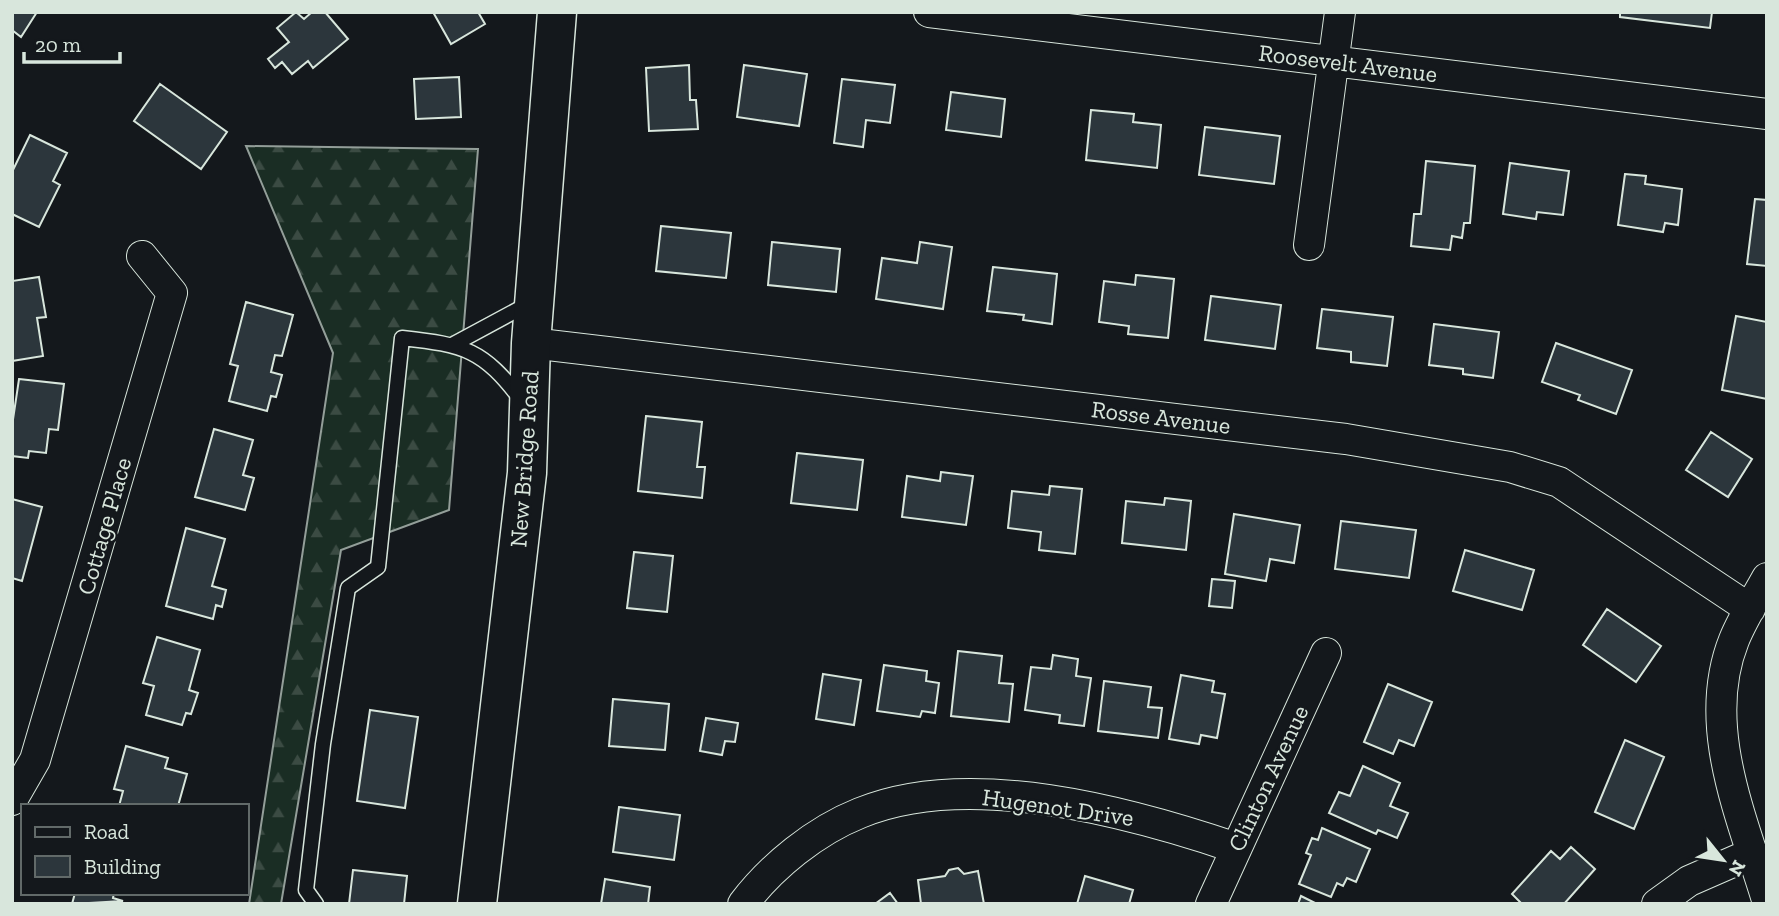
<svg xmlns="http://www.w3.org/2000/svg" width="1779" height="916" font-family="'Zilla Slab',serif">
  <style>
    .forest { fill: url(#forest-firs); stroke: #939e99; stroke-width: 2 }
    .building { fill: #2c363c; stroke: #d8e6dc; stroke-width: 2 }
    .lines { fill: none; stroke-linecap: round; stroke-linejoin: round }
    .lane-casing { stroke: #d8e6dc; stroke-width: 17 }
    .street-casing { stroke: #d8e6dc; stroke-width: 32 }
    .primary-casing { stroke: #d8e6dc; stroke-width: 41 }
    .lane { stroke: #14181c; stroke-width: 14 }
    .street { stroke: #14181c; stroke-width: 30 }
    .primary { stroke: #14181c; stroke-width: 38 }
    .labels { text-anchor: middle; dominant-baseline: central; stroke-width: 5; stroke-linejoin: round; paint-order: stroke }
    .street-label { font-size: 24px; fill: #d8e6dc; stroke: #14181c }
  </style>
  <defs>
    <pattern id="forest-firs" width="22" height="20" patternUnits="userSpaceOnUse" patternTransform="scale(1.75)"><rect width="22" height="20" fill="#1a2d24"/><path d="M5 1l3.5 6h-7zM16 11l3.5 6h-7z" fill="#3b4b43"/></pattern>
  </defs>
  <rect width="100%" height="100%" fill="#14181c"/>
  <path class="forest" d="M 246,146 L 478,149 L 449,510 L 341,550 L 281,904 L 249,904 L 333,353 Z"/>
  <path class="building" d="M 12,12 L 37,12 L 21,37 L 12,30 Z
    M 296,12 L 304,19 L 312,12 L 325,12 L 348,39 L 313,68 L 308,61 L 292,74 L 282,62 L 275,68 L 268,59 L 289,42 L 277,28 Z
    M 433,12 L 478,12 L 485,24 L 451,44 Z
    M 1620,12 L 1712,12 L 1710,28 L 1620,17 Z
    M 689,65 L 690,100 L 696,100 L 698,129 L 649,131 L 646,68 Z
    M 744,65 L 807,74 L 799,126 L 737,117 Z
    M 459,77 L 461,117 L 416,119 L 414,79 Z
    M 842,79 L 895,85 L 890,123 L 866,120 L 863,147 L 834,143 Z
    M 160,84 L 227,132 L 201,169 L 134,121 Z
    M 951,92 L 1005,99 L 1001,137 L 946,130 Z
    M 1091,110 L 1134,114 L 1133,122 L 1161,125 L 1157,168 L 1086,160 Z
    M 1205,127 L 1280,136 L 1274,184 L 1199,175 Z
    M 30,135 L 67,153 L 53,181 L 60,185 L 39,227 L 12,214 L 12,172 Z
    M 1426,161 L 1475,166 L 1470,223 L 1464,223 L 1462,238 L 1452,236 L 1450,250 L 1411,246 L 1414,214 L 1421,214 Z
    M 1510,163 L 1569,171 L 1563,215 L 1537,212 L 1536,219 L 1503,214 Z
    M 1625,174 L 1646,176 L 1645,184 L 1682,189 L 1678,225 L 1665,223 L 1663,232 L 1618,225 Z
    M 1755,199 L 1767,200 L 1767,266 L 1747,264 Z
    M 661,226 L 731,233 L 726,278 L 656,271 Z
    M 772,242 L 840,249 L 836,292 L 768,285 Z
    M 920,242 L 952,247 L 943,309 L 876,299 L 882,258 L 917,263 Z
    M 993,267 L 1057,274 L 1052,324 L 1023,320 L 1024,315 L 987,311 Z
    M 1136,275 L 1174,279 L 1168,338 L 1128,334 L 1129,326 L 1099,322 L 1104,281 L 1135,285 Z
    M 39,277 L 46,317 L 37,318 L 43,356 L 12,361 L 12,281 Z
    M 1211,296 L 1281,305 L 1275,349 L 1205,340 Z
    M 246,302 L 293,315 L 282,356 L 275,355 L 271,372 L 282,375 L 276,397 L 271,396 L 267,411 L 229,401 L 238,366 L 230,364 Z
    M 1322,309 L 1393,317 L 1387,366 L 1351,362 L 1351,352 L 1317,348 Z
    M 1736,316 L 1767,322 L 1767,399 L 1722,390 Z
    M 1434,324 L 1499,332 L 1493,378 L 1463,374 L 1463,369 L 1429,365 Z
    M 1556,343 L 1632,370 L 1616,414 L 1578,400 L 1580,395 L 1542,382 Z
    M 19,379 L 64,384 L 58,430 L 49,429 L 46,453 L 29,451 L 28,458 L 12,456 L 12,426 Z
    M 646,416 L 702,422 L 697,467 L 705,467 L 702,498 L 638,491 Z
    M 214,429 L 253,440 L 243,475 L 254,478 L 245,510 L 195,497 Z
    M 1711,432 L 1752,459 L 1728,497 L 1686,470 Z
    M 797,453 L 863,460 L 857,510 L 791,503 Z
    M 941,472 L 973,476 L 966,525 L 902,517 L 907,476 L 940,481 Z
    M 1050,486 L 1082,489 L 1075,554 L 1039,550 L 1041,532 L 1008,528 L 1012,491 L 1049,495 Z
    M 1165,498 L 1191,501 L 1186,550 L 1122,543 L 1126,501 L 1164,505 Z
    M 12,499 L 42,507 L 22,581 L 12,578 Z
    M 1234,514 L 1300,525 L 1294,563 L 1270,559 L 1266,581 L 1225,574 Z
    M 1341,521 L 1416,530 L 1409,578 L 1335,569 Z
    M 186,528 L 225,539 L 212,586 L 226,590 L 222,607 L 216,605 L 213,619 L 166,606 Z
    M 1465,550 L 1534,570 L 1522,610 L 1453,591 Z
    M 634,552 L 673,556 L 667,612 L 627,608 Z
    M 1212,579 L 1235,581 L 1232,608 L 1209,606 Z
    M 1607,609 L 1661,646 L 1636,682 L 1583,645 Z
    M 157,637 L 200,650 L 189,690 L 198,693 L 191,714 L 186,713 L 182,725 L 146,715 L 154,686 L 143,683 Z
    M 958,651 L 1002,656 L 999,683 L 1013,684 L 1009,722 L 951,716 Z
    M 1053,655 L 1078,659 L 1076,676 L 1091,678 L 1084,726 L 1059,723 L 1060,715 L 1025,710 L 1031,667 L 1051,669 Z
    M 884,665 L 927,671 L 926,681 L 939,683 L 935,713 L 922,711 L 920,717 L 877,711 Z
    M 823,674 L 861,680 L 854,725 L 816,719 Z
    M 1181,675 L 1214,681 L 1212,692 L 1225,694 L 1217,738 L 1201,735 L 1199,744 L 1169,739 Z
    M 1104,681 L 1151,687 L 1148,707 L 1162,708 L 1158,738 L 1098,731 Z
    M 1388,684 L 1432,702 L 1414,746 L 1399,740 L 1393,754 L 1364,742 Z
    M 613,699 L 669,704 L 665,750 L 609,746 Z
    M 370,710 L 418,717 L 405,808 L 357,801 Z
    M 706,718 L 738,723 L 735,742 L 725,741 L 722,755 L 700,751 Z
    M 1625,740 L 1664,757 L 1634,829 L 1595,812 Z
    M 126,746 L 168,758 L 165,768 L 187,774 L 178,806 L 119,806 L 123,791 L 114,789 Z
    M 1363,766 L 1400,783 L 1390,806 L 1408,813 L 1397,838 L 1378,830 L 1376,834 L 1329,813 L 1339,792 L 1350,796 Z
    M 619,807 L 680,815 L 674,860 L 613,852 Z
    M 1322,828 L 1370,849 L 1356,882 L 1347,878 L 1343,886 L 1337,883 L 1331,897 L 1299,884 L 1311,855 L 1306,853 L 1312,838 L 1318,840 Z
    M 1571,847 L 1595,869 L 1564,904 L 1522,904 L 1512,894 L 1551,851 L 1560,859 Z
    M 958,868 L 964,874 L 978,871 L 984,904 L 921,904 L 918,880 L 945,876 L 949,870 Z
    M 353,870 L 407,876 L 404,904 L 349,904 Z
    M 1085,876 L 1133,890 L 1129,904 L 1077,904 Z
    M 605,879 L 650,887 L 648,904 L 601,904 Z
    M 75,893 L 114,893 L 113,898 L 123,901 L 72,904 Z
    M 890,893 L 898,904 L 875,904 Z
    M 1301,896 L 1317,904 L 1298,904 Z"/>
  <g class="lines">
    <defs>
      <path id="lane" d="M 454,344 L 530,303
        M 316,904 L 306,890 L 323,744 L 348,588 L 378,567 L 402,338 C 465,345 483,349 522,401"/>
      <path id="street" d="M 929,12 L 1767,114
        M 1309,245 L 1340,12
        M 531,343 L 1346,439 L 1510,467 L 1559,482 L 1750,609
        M 1767,578 C 1756,598 1743,618 1734,640 C 1700,725 1742,817 1767,900
        M 12,800 L 35,760 L 172,293 L 142,256
        M 743,904 C 772,866 815,831 860,813 C 969,768 1130,812 1236,848
        M 1211,904 L 1326,653
        M 1657,904 L 1689,881 L 1753,853"/>
      <path id="primary" d="M 477,904 L 527,473 L 531,343 L 557,12"/>
    </defs>
    <use href="#lane" class="lane-casing"/>
    <use href="#street" class="street-casing"/>
    <use href="#primary" class="primary-casing"/>
    <use href="#lane" class="lane"/>
    <use href="#street" class="street"/>
    <use href="#primary" class="primary"/>
  </g>
  <g class="labels">
    <g class="street-label">
      <text transform="translate(1348 63) rotate(7)">Roosevelt Avenue</text>
      <text transform="translate(1161 417) rotate(7)">Rosse Avenue</text>
      <text transform="translate(524 459) rotate(-86)">New Bridge Road</text>
      <text transform="translate(104 526) rotate(-74)">Cottage Place</text>
      <text transform="translate(1268 778) rotate(-65)">Clinton Avenue</text>
      <text transform="translate(1058 807) rotate(8)">Hugenot Drive</text>
    </g>
  </g>
  <rect width="1779" height="916" fill="none" stroke="#d8e6dc" stroke-width="28"/>
  <rect x="21" y="804" width="228" height="91" fill="#14181c" stroke="#626a69" stroke-width="2"/>
  <rect x="35" y="827" width="35" height="10" fill="#14181c" stroke="#626a69" stroke-width="2"/>
  <text x="84" y="839" font-size="21" fill="#d8e6dc">Road</text>
  <rect x="35" y="856" width="35" height="21" fill="#2c363c" stroke="#626a69" stroke-width="2"/>
  <text x="84" y="874" font-size="21" fill="#d8e6dc">Building</text>
  <g transform="translate(1723 860) rotate(120)" stroke="#14181c" stroke-width="5" paint-order="stroke">
  <path d="M0-5L12 26L0 18L-12 26Z" fill="#d8e6dc"/>
  <text y="-10" font-size="19" font-weight="bold" text-anchor="middle" fill="#d8e6dc">N</text>
  </g>
  <path d="M24 52v10h96v-10" fill="none" stroke="#d8e6dc" stroke-width="3.5"/>
  <text x="35" y="52" font-size="21" fill="#d8e6dc" stroke="#14181c" stroke-width="5" paint-order="stroke">20 m</text>
</svg>
